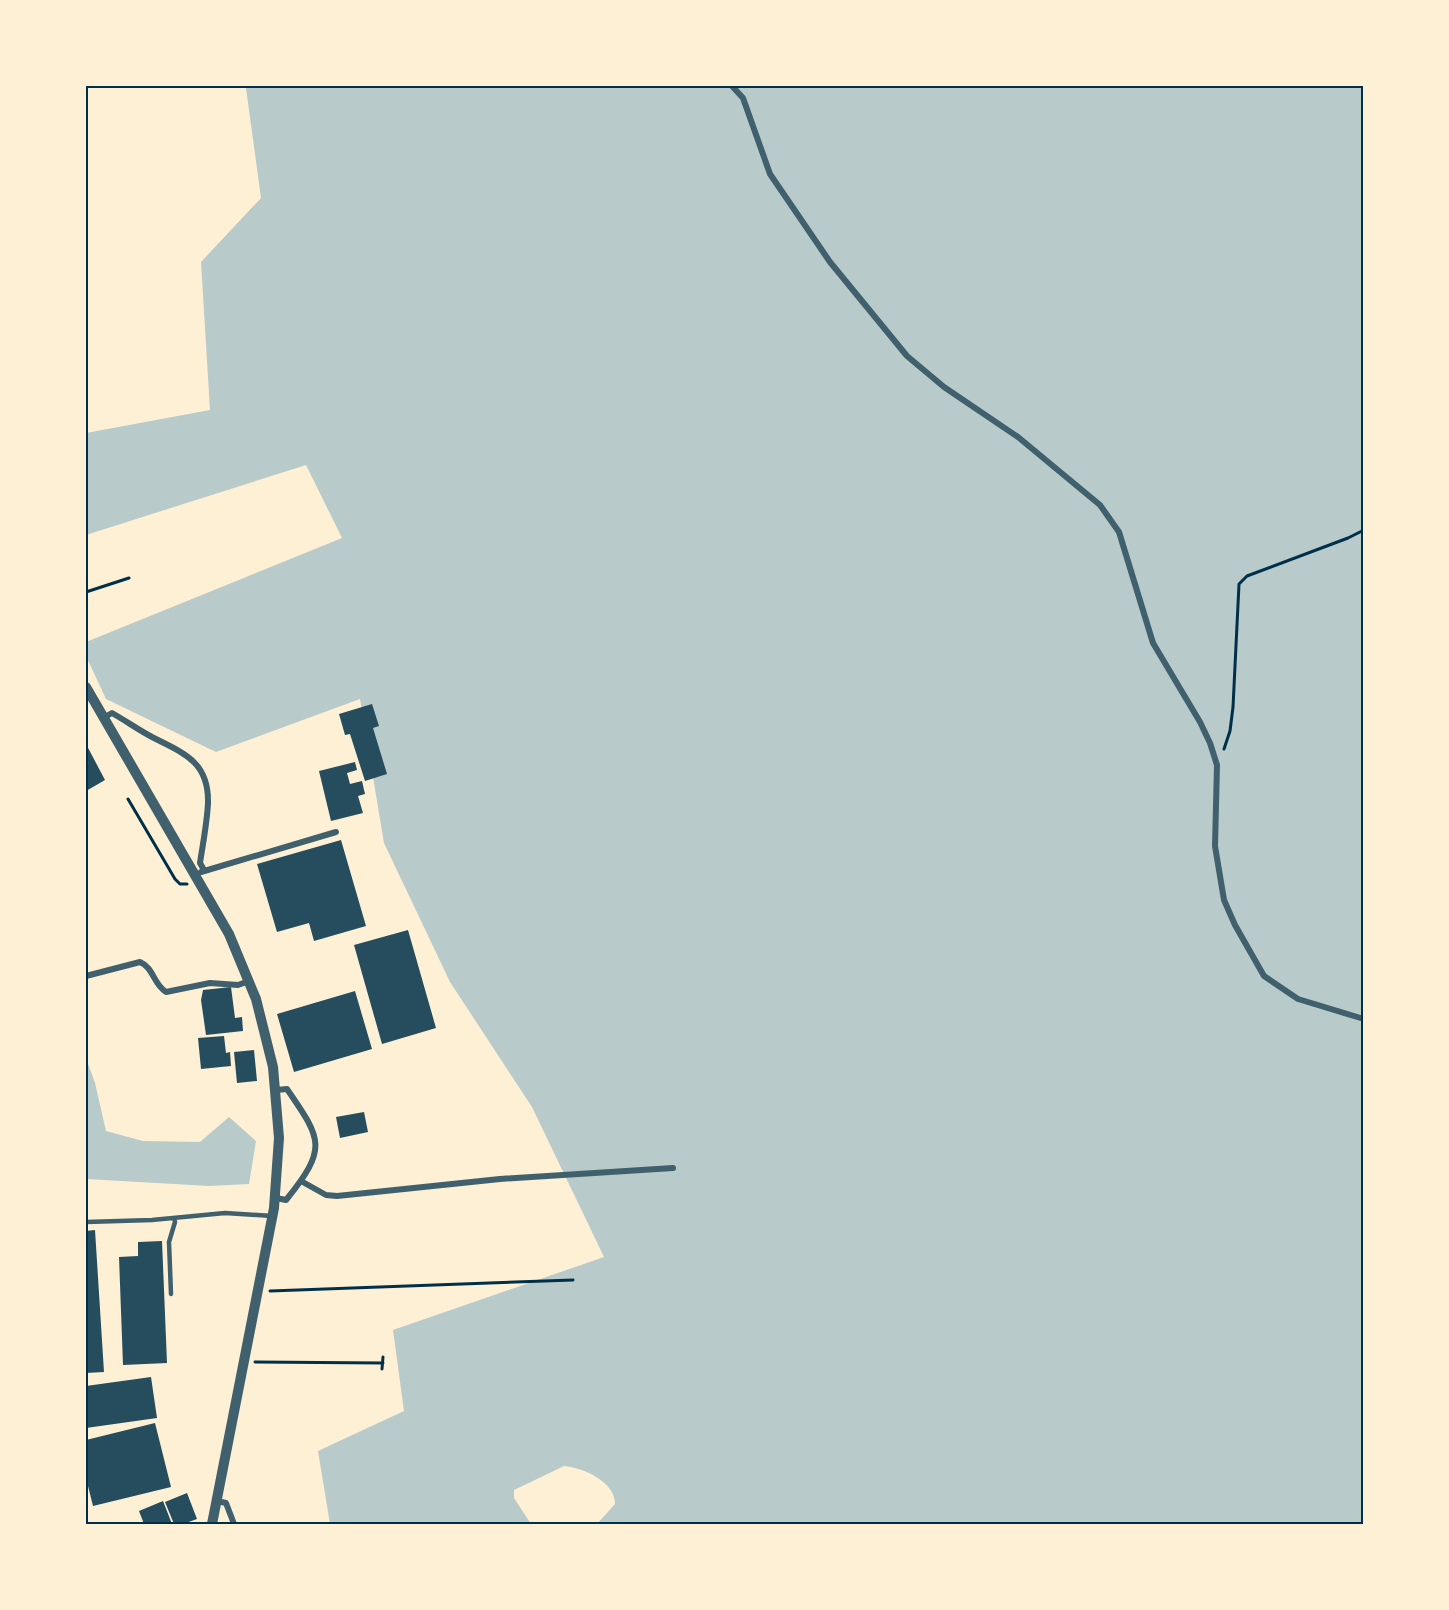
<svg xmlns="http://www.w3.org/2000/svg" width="1449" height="1610" font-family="'Public Sans',sans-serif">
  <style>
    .green { fill: #b9caca }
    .building { fill: #264d5e }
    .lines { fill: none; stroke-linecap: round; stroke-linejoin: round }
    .path { stroke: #003049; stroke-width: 3 }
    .service { stroke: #3f606c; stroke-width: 4.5 }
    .minor { stroke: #3f606c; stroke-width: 6 }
    .tertiary { stroke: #3f606c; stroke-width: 10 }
    .neatline { fill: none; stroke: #003049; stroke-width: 2 }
  </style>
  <rect width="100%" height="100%" fill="#fdf0d5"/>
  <path class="green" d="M 251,86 L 1363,86 L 1363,1524 L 597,1524 L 615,1504 C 615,1481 583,1468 564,1466 L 514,1490 L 514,1498 L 531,1524 L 330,1524 L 318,1451 L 404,1411 L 393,1330 L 604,1257 L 532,1107 L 450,982 L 384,843 L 360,699 L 216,752 L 106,699 L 86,656 L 86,642 L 342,538 L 306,465 L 86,535 L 86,433 L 210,410 L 201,262 L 261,198 L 246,88 Z
    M 86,1058 L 95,1083 L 106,1131 L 143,1141 L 200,1142 L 229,1117 L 256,1141 L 249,1184 L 209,1186 L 86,1179 Z"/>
  <path class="building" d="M 372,704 L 379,726 L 373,728 L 387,774 L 365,781 L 350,734 L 345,735 L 339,714 Z
    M 86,744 L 105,780 L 86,791 Z
    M 355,762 L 357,770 L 347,773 L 350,784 L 362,781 L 365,794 L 358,796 L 363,813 L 331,821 L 319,771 Z
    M 341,840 L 366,926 L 314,941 L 309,923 L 277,932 L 257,864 Z
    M 408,930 L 436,1028 L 382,1044 L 354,945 Z
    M 231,987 L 235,1018 L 242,1017 L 243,1031 L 206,1035 L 201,1000 L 203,990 Z
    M 355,991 L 372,1049 L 294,1072 L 277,1014 Z
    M 224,1036 L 226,1053 L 230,1052 L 231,1066 L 201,1069 L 198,1038 Z
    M 254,1050 L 257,1081 L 237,1083 L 234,1052 Z
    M 364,1112 L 368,1132 L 340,1138 L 336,1117 Z
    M 95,1230 L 104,1372 L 86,1373 L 86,1231 Z
    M 162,1241 L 167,1363 L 123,1365 L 119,1257 L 138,1256 L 138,1242 Z
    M 151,1377 L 157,1418 L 86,1428 L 86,1386 Z
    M 155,1423 L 171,1487 L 93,1506 L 86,1478 L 86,1440 Z
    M 187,1493 L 197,1519 L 183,1524 L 174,1524 L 165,1502 Z
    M 163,1501 L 172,1524 L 144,1524 L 139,1511 Z"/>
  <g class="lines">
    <path class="path" d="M 86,592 L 129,578
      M 1224,749 L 1230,731 L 1233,707 L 1239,584 L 1247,576 L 1348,538 L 1364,530
      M 128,799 L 175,879 L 180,884 L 187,884
      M 270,1291 L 573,1280
      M 255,1362 L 383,1363
      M 382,1369 L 383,1357"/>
    <path class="service" d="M 86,1222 L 152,1220 L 225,1213 L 272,1216
      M 171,1294 L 169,1242 L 175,1222 L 174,1218"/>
    <path class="minor" d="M 732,86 L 743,98 L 770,174 L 830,262 L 907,356 L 944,387 L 1018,437 L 1100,505 L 1119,532 L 1153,643 L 1200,722 L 1210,743 L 1217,765 L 1215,846 L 1224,900 L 1235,925 L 1264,976 L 1298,999 L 1364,1019
      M 103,718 L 112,713 C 126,721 139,730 152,737 C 184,753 209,762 208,803 C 207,823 203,843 200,863 L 204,870
      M 201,872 L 336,832
      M 86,976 L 140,962 C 154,968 153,984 166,992 L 210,983 L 238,985 L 249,981
      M 301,1181 L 326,1195 L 337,1196 L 500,1179 L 673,1168
      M 276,1198 L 286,1200 C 328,1148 322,1140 287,1089 L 276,1090
      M 217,1501 L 226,1503 L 234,1524"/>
    <path class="tertiary" d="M 86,687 L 229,934 L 256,999 L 273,1067 L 279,1138 L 274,1208 L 212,1524"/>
  </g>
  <rect width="1449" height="1610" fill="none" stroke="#fdf0d5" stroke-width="174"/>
  <rect x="87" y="87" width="1275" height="1436" class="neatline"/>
</svg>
